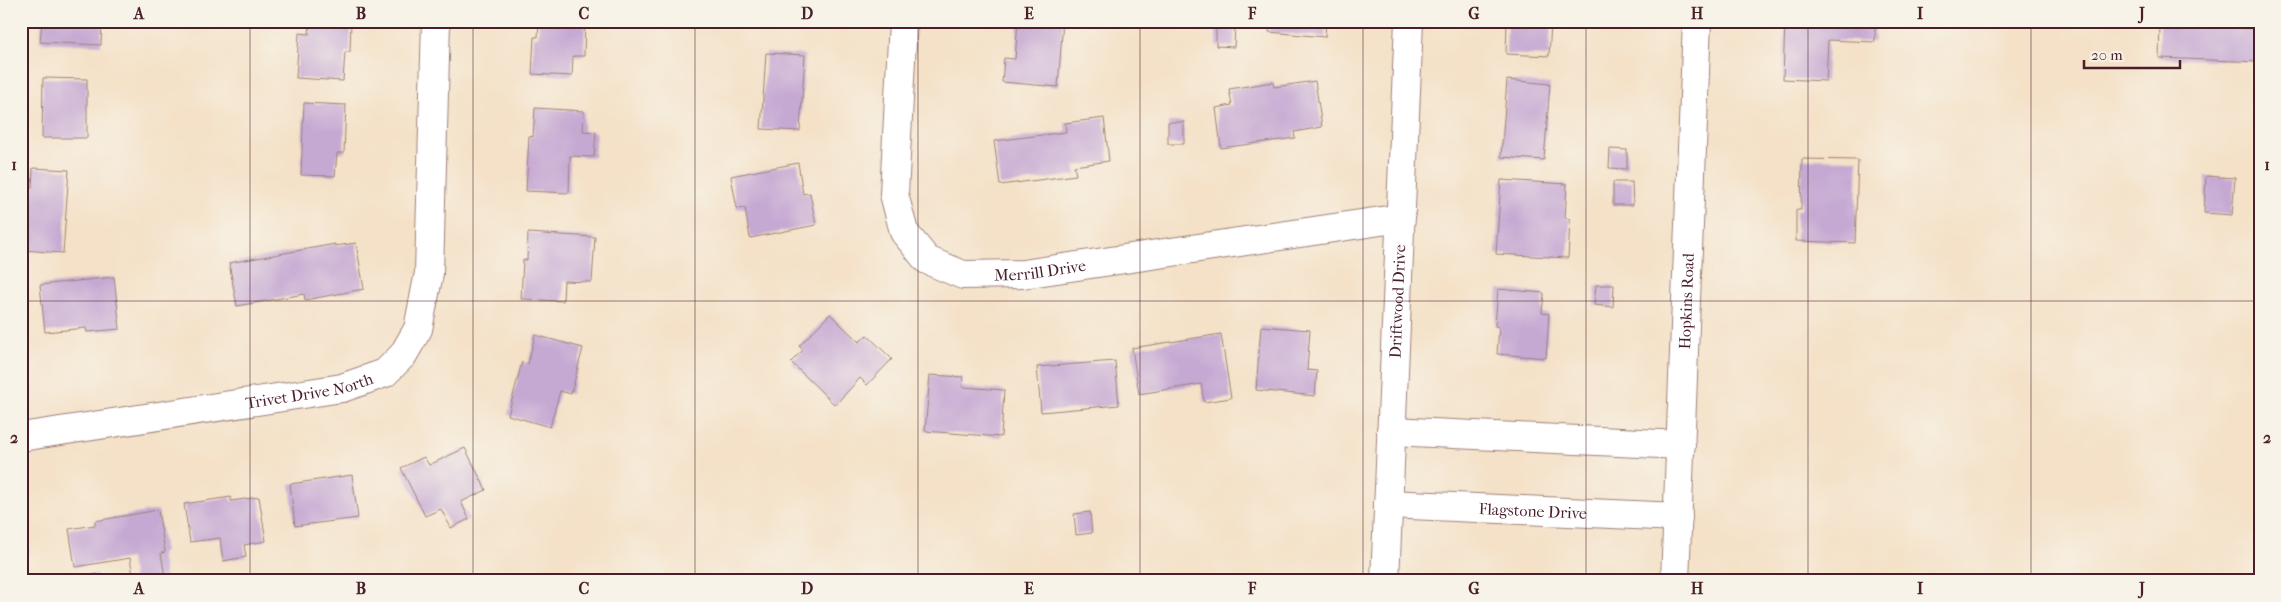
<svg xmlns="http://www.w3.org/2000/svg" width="2281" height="602" font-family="'IM FELL French Canon',serif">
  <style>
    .building { fill: #c6a9d3 }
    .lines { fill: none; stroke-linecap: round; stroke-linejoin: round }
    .minor-casing { stroke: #9f8079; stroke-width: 30 }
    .minor { stroke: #fff; stroke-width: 28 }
    .grid { fill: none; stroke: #4a1f2b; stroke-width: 1; stroke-opacity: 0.55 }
    .labels { text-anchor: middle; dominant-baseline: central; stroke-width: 4; stroke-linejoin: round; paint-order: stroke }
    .street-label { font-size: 16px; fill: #4a1f2b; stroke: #f7f3e8 }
    .neatline { fill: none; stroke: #4a1f2b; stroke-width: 2 }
    .grid-label { font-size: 16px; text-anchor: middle; font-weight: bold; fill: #4a1f2b }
  </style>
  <rect width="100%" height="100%" fill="#f7f3e8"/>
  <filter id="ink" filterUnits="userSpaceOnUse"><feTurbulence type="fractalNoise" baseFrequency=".02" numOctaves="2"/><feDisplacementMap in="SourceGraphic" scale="10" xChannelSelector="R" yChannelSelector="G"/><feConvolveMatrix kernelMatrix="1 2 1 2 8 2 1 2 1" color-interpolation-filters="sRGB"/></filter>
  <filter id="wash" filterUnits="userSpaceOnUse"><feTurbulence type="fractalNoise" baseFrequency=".0096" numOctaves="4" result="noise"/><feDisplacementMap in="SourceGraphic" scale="20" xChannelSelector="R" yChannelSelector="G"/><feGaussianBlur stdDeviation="1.12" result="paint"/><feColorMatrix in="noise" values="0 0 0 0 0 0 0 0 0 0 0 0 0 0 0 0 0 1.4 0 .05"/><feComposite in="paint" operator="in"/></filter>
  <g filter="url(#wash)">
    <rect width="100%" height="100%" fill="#f4e1c7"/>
    <g id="blocks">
      <path class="building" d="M 42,21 L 102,21 L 101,45 L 40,42 Z
        M 310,21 L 351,21 L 350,52 L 345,52 L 343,81 L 296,78 L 299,33 L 309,34 Z
        M 539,21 L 585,21 L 584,56 L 573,56 L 572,76 L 532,74 L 534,37 L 538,37 Z
        M 1018,21 L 1063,21 L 1058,87 L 1002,82 L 1004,58 L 1015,59 Z
        M 1270,21 L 1326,21 L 1325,37 L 1269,32 Z
        M 1507,21 L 1576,21 L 1575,24 L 1551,23 L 1549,56 L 1506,54 Z
        M 1785,21 L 1875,21 L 1875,42 L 1828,40 L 1826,81 L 1783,79 Z
        M 2160,24 L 2260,29 L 2260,62 L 2159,58 Z
        M 1216,25 L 1235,25 L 1234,47 L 1216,46 Z
        M 766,53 L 805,55 L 800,131 L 761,129 Z
        M 43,78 L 87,79 L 87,138 L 42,138 Z
        M 1507,80 L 1550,84 L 1544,160 L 1501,157 Z
        M 1315,81 L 1322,127 L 1294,132 L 1295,138 L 1221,148 L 1216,108 L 1232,105 L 1229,89 L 1273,82 L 1274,87 Z
        M 304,103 L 346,105 L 344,153 L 337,153 L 335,176 L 301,175 Z
        M 535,108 L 584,111 L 583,131 L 596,132 L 594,157 L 570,156 L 569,193 L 526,191 L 529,136 L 533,137 Z
        M 1104,118 L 1109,161 L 1074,166 L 1076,175 L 1000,185 L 994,141 L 1066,132 L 1065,123 Z
        M 1168,122 L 1184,122 L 1184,144 L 1168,144 Z
        M 1610,149 L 1627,150 L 1627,169 L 1609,168 Z
        M 1802,159 L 1858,160 L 1855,243 L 1796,241 L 1796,210 L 1801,210 Z
        M 798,163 L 803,194 L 810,193 L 816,225 L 750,238 L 745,208 L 737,209 L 731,176 Z
        M 33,168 L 69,170 L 63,253 L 22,250 L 26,187 L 32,187 Z
        M 2206,176 L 2235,178 L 2232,215 L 2204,213 Z
        M 1501,180 L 1567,184 L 1565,218 L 1570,219 L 1568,258 L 1496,254 Z
        M 1613,182 L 1632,182 L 1633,205 L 1613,205 Z
        M 528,233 L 595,237 L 592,282 L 564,281 L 563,301 L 521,299 L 523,260 L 527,260 Z
        M 356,243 L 364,289 L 305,300 L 304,294 L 237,306 L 229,263 L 335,244 L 335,246 Z
        M 114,277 L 120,329 L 87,332 L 86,328 L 45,332 L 40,285 Z
        M 1596,285 L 1614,285 L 1613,307 L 1594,305 Z
        M 1498,289 L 1544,293 L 1542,313 L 1549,314 L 1546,358 L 1497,354 L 1499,327 L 1495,326 Z
        M 830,314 L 859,342 L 867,335 L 892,359 L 867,385 L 860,378 L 835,405 L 791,362 L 803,350 L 799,346 Z
        M 1261,326 L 1310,330 L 1307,370 L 1317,371 L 1315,396 L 1256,390 Z
        M 1221,334 L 1231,398 L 1204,402 L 1201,384 L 1139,394 L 1132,348 Z
        M 535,335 L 583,348 L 571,394 L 560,391 L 550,427 L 508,415 L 522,362 L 528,364 Z
        M 1115,361 L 1119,405 L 1041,412 L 1037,367 Z
        M 930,375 L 963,377 L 962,387 L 1004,390 L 1001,437 L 925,431 Z
        M 465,448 L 486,490 L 461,502 L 469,519 L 451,528 L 441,509 L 425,516 L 401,468 L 424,457 L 429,465 Z
        M 352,475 L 358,518 L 295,526 L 290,484 Z
        M 231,497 L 231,501 L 259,497 L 266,541 L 244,545 L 246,557 L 223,561 L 220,538 L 190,542 L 184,504 Z
        M 158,510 L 165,552 L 161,553 L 165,577 L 134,581 L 130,558 L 75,567 L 69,529 L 95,525 L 95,521 Z
        M 1090,512 L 1092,533 L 1076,535 L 1074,514 Z
        M 21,528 L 28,529 L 24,570 L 21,570 Z
        M 97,574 L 98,581 L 74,581 L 74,578 Z"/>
    </g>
  </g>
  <g filter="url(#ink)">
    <use href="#blocks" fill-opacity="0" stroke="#9f8079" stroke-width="1"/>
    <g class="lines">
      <defs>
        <g id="minor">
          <path id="s1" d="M 903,21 L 894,194 L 904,232 L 927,260 L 963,275 L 1023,274 L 1401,218"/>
          <path d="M 1391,431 L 1681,445"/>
          <path id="s2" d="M 21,437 L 342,388 L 385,373 L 403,355 L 418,329 L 429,273 L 436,21"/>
          <path id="s3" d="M 1388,504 L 1678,517"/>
          <path id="s4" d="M 1385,581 L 1409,21"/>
          <path id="s5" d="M 1675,581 L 1697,21"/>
        </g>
      </defs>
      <use href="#minor" class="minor-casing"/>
      <use href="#minor" class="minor"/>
    </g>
  </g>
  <path class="grid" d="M 250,21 L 250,581M 473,21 L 473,581M 695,21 L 695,581M 918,21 L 918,581M 1140,21 L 1140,581M 1363,21 L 1363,581M 1586,21 L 1586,581M 1808,21 L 1808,581M 2031,21 L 2031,581M 21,301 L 2260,301"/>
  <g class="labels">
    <g class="street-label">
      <text stroke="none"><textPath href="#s1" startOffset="365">Merrill Drive</textPath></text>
      <text stroke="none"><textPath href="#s4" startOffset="280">Driftwood Drive</textPath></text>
      <text stroke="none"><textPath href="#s5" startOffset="280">Hopkins Road</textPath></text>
      <text stroke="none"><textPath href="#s2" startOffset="292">Trivet Drive North</textPath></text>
      <text stroke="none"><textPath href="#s3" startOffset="145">Flagstone Drive</textPath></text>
    </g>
  </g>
  <rect width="2281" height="602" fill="none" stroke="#f7f3e8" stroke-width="55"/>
  <path d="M2084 60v8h96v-8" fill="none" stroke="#4a1f2b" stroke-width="2.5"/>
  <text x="2091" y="60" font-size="15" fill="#4a1f2b" stroke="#f7f3e8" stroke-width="4" paint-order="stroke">20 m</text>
  <rect x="28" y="28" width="2226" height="546" class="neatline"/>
  <g class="grid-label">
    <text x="139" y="19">A</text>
    <text x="361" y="19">B</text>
    <text x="584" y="19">C</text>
    <text x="807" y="19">D</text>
    <text x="1029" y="19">E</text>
    <text x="1252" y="19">F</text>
    <text x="1474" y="19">G</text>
    <text x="1697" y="19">H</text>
    <text x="1920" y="19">I</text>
    <text x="2142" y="19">J</text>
    <text x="14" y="170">1</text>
    <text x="2267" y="170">1</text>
    <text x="14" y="443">2</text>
    <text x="2267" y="443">2</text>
    <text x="139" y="594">A</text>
    <text x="361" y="594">B</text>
    <text x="584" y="594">C</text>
    <text x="807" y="594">D</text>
    <text x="1029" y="594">E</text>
    <text x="1252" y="594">F</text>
    <text x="1474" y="594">G</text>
    <text x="1697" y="594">H</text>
    <text x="1920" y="594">I</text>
    <text x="2142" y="594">J</text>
  </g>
</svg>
